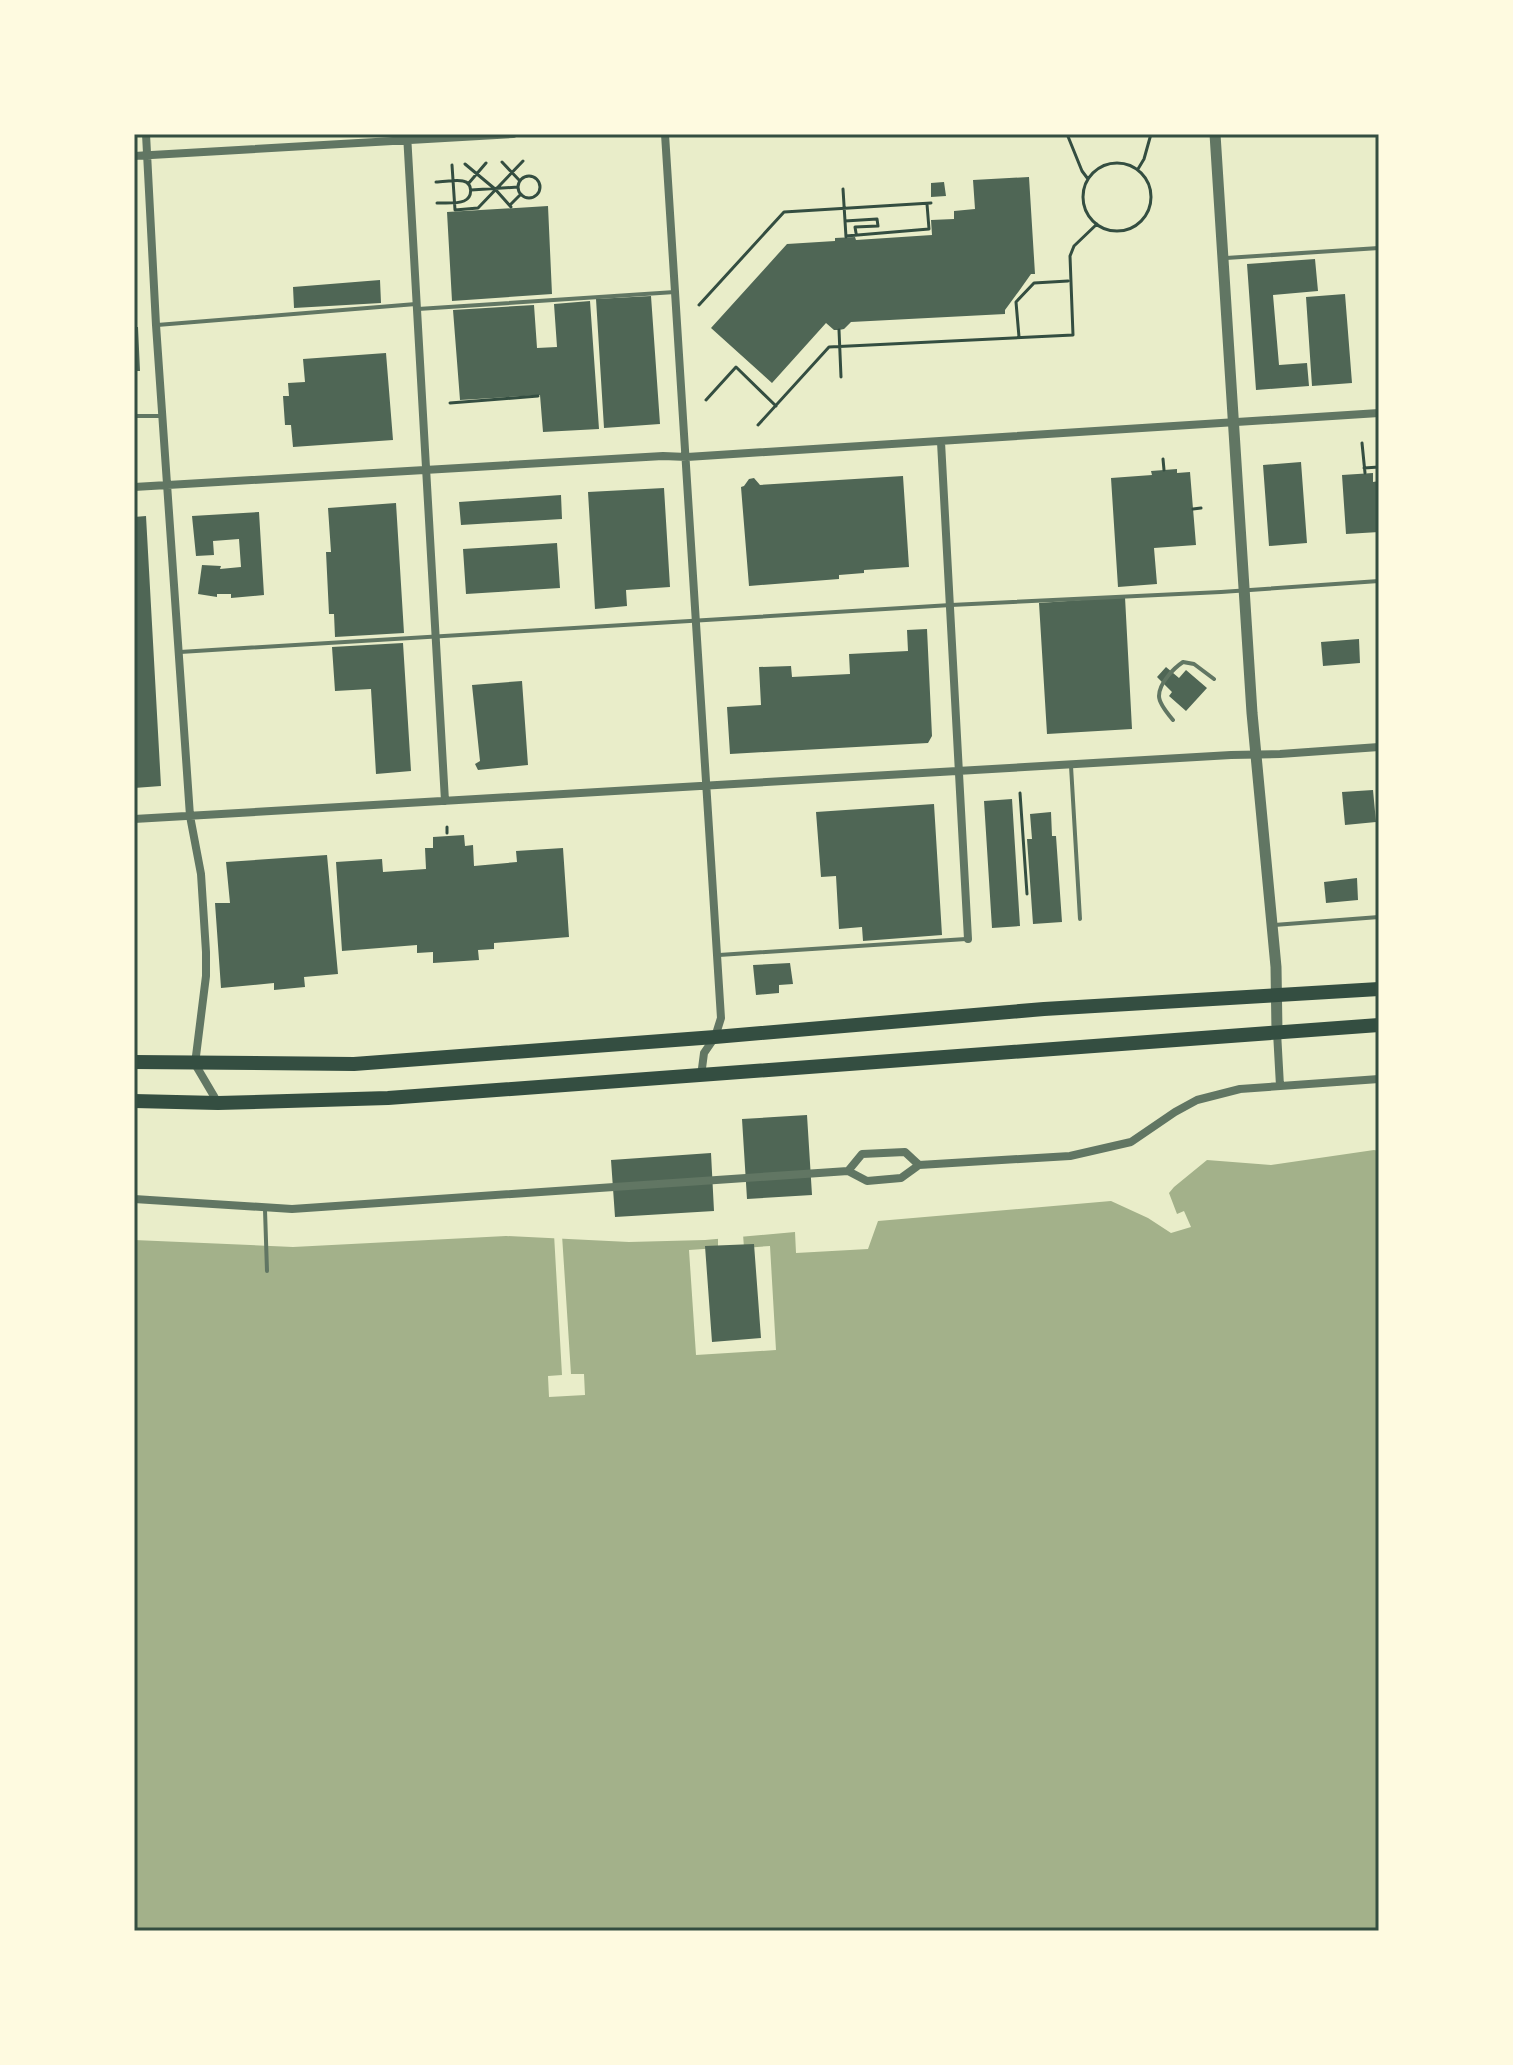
<svg xmlns="http://www.w3.org/2000/svg" width="1513" height="2065" font-family="Montserrat,sans-serif">
  <style>
    .water { fill: #a3b18a }
    .pier { fill: #e9edc9 }
    .building { fill: #4f6655 }
    .lines { fill: none; stroke-linecap: round; stroke-linejoin: round }
    .path { stroke: #344e41; stroke-width: 3 }
    .service { stroke: #617663; stroke-width: 4 }
    .minor { stroke: #617663; stroke-width: 8 }
    .tertiary { stroke: #617663; stroke-width: 11 }
    .trunk { stroke: #344e41; stroke-width: 14 }
    .neatline { fill: none; stroke: #344e41; stroke-width: 3 }
  </style>
  <rect width="100%" height="100%" fill="#e9edc9"/>
  <path class="water" d="M 1374,1150 L 1379,1151 L 1379,1931 L 134,1931 L 134,1240 L 293,1247 L 506,1236 L 629,1242 L 705,1240 L 795,1232 L 796,1253 L 868,1249 L 878,1221 L 1111,1201 L 1148,1218 L 1171,1233 L 1191,1227 L 1184,1211 L 1177,1214 L 1169,1193 L 1174,1187 L 1207,1160 L 1271,1165 Z"/>
  <path class="pier" d="M 554,1234 L 562,1235 L 571,1374 L 584,1374 L 585,1395 L 549,1397 L 548,1376 L 562,1375 Z
    M 743,1234 L 744,1248 L 770,1246 L 776,1350 L 696,1355 L 689,1250 L 718,1248 L 718,1235 Z"/>
  <path class="building" d="M 1029,177 L 1035,274 L 1031,274 L 1019,291 L 1005,310 L 1005,314 L 851,322 L 844,329 L 839,330 L 834,330 L 826,323 L 772,383 L 711,328 L 787,244 L 835,241 L 835,238 L 855,237 L 856,240 L 932,235 L 931,220 L 954,219 L 954,211 L 975,209 L 973,180 Z
    M 944,182 L 946,196 L 931,197 L 931,183 Z
    M 548,206 L 552,294 L 452,301 L 447,212 Z
    M 1315,259 L 1318,291 L 1273,295 L 1279,365 L 1307,363 L 1309,386 L 1256,390 L 1247,264 Z
    M 380,280 L 381,303 L 294,308 L 293,287 Z
    M 1345,294 L 1352,383 L 1312,386 L 1306,297 Z
    M 651,296 L 660,424 L 604,428 L 596,299 Z
    M 590,301 L 599,429 L 543,432 L 540,395 L 460,400 L 453,310 L 534,305 L 537,348 L 557,347 L 554,304 Z
    M 134,327 L 138,327 L 140,371 L 134,371 Z
    M 386,353 L 393,440 L 293,447 L 291,425 L 285,425 L 283,396 L 289,396 L 288,383 L 305,382 L 303,359 Z
    M 1301,462 L 1307,543 L 1269,546 L 1263,465 Z
    M 1177,469 L 1177,473 L 1190,472 L 1196,545 L 1154,548 L 1157,584 L 1118,587 L 1111,478 L 1152,475 L 1151,471 Z
    M 1373,473 L 1373,482 L 1379,481 L 1379,532 L 1346,534 L 1342,475 Z
    M 903,476 L 909,567 L 864,570 L 864,573 L 839,575 L 839,579 L 749,586 L 741,487 L 744,486 L 749,479 L 754,478 L 760,485 Z
    M 664,488 L 670,587 L 626,590 L 627,606 L 595,609 L 588,492 Z
    M 561,495 L 562,519 L 461,525 L 459,502 Z
    M 396,503 L 404,633 L 335,637 L 334,614 L 329,614 L 326,552 L 331,552 L 328,508 Z
    M 259,512 L 264,595 L 231,598 L 231,594 L 217,594 L 217,597 L 198,594 L 202,565 L 221,566 L 220,569 L 241,567 L 239,539 L 213,541 L 214,555 L 196,556 L 192,516 Z
    M 146,516 L 161,786 L 134,788 L 134,517 Z
    M 557,543 L 560,588 L 466,594 L 463,549 Z
    M 1125,597 L 1132,729 L 1047,734 L 1039,603 Z
    M 927,629 L 932,736 L 928,743 L 730,754 L 727,707 L 761,705 L 759,667 L 791,666 L 792,677 L 850,674 L 849,654 L 908,651 L 907,630 Z
    M 1359,639 L 1360,663 L 1323,666 L 1321,642 Z
    M 403,643 L 411,771 L 376,774 L 371,689 L 335,691 L 332,647 Z
    M 1166,667 L 1179,678 L 1186,670 L 1207,688 L 1186,711 L 1169,696 L 1172,692 L 1157,677 Z
    M 522,681 L 528,765 L 478,770 L 475,764 L 480,761 L 472,685 Z
    M 1373,790 L 1376,822 L 1345,825 L 1342,792 Z
    M 1012,799 L 1020,926 L 992,928 L 984,801 Z
    M 934,804 L 942,935 L 863,941 L 862,927 L 839,929 L 836,876 L 821,877 L 816,812 Z
    M 1051,812 L 1052,836 L 1056,836 L 1062,922 L 1033,924 L 1027,839 L 1032,839 L 1030,814 Z
    M 464,835 L 465,846 L 473,845 L 474,866 L 517,862 L 516,851 L 563,848 L 569,937 L 494,943 L 494,949 L 478,950 L 479,960 L 433,963 L 433,952 L 417,953 L 417,945 L 342,951 L 336,862 L 382,859 L 383,872 L 426,869 L 425,848 L 433,848 L 433,837 Z
    M 327,855 L 338,974 L 304,977 L 305,987 L 274,990 L 274,983 L 221,988 L 215,903 L 230,903 L 226,862 Z
    M 1357,878 L 1358,900 L 1326,903 L 1324,882 Z
    M 790,963 L 793,984 L 779,985 L 779,993 L 756,995 L 753,965 Z
    M 807,1115 L 812,1195 L 747,1199 L 742,1119 Z
    M 711,1153 L 714,1211 L 615,1217 L 611,1160 Z
    M 754,1244 L 761,1338 L 712,1342 L 705,1246 Z"/>
  <g class="lines">
    <path class="path" d="M 1067,134 L 1082,171 L 1088,179
      M 502,162 L 520,181
      M1083 197a34 34 0 1 1 68 0a34 34 0 1 1-68 0Z
      M 465,164 L 495,189 L 511,207
      M 452,165 L 455,210 L 478,208 L 523,161
      M 1138,169 L 1144,159 L 1151,134
      M518 187a11 11 0 1 1 22 0a11 11 0 1 1-22 0Z
      M 436,182 C 444,182 456,179 463,181 C 473,183 473,197 464,201 C 457,204 445,203 437,203
      M 468,184 L 486,163
      M 843,189 L 846,237
      M 471,190 L 518,187
      M 510,205 L 521,194
      M 845,221 L 877,219 L 878,226 L 855,227 L 856,233
      M 846,236 L 929,229 L 927,204
      M 699,305 L 784,212 L 931,203
      M 839,330 L 841,377
      M 1019,337 L 1016,302 L 1034,283 L 1068,281
      M 706,400 L 736,367 L 776,406
      M 450,403 L 538,396
      M 758,425 L 829,347 L 1073,335 L 1070,256 L 1074,246 L 1097,224
      M 1362,443 L 1365,473
      M 1163,459 L 1164,470
      M 1364,468 L 1379,467
      M 1193,509 L 1201,508
      M 1020,793 L 1027,894
      M 447,827 L 447,833"/>
    <path class="service" d="M 1226,258 L 1379,248
      M 418,309 L 675,292
      M 157,325 L 416,304
      M 134,416 L 161,416
      M 180,652 L 951,605 L 1221,592 L 1379,581
      M 1173,720 C 1168,714 1159,704 1159,696 C 1159,683 1174,668 1183,662 L 1194,664 L 1214,679
      M 1071,766 L 1080,919
      M 1274,925 L 1379,917
      M 719,955 L 966,939
      M 265,1210 L 267,1271"/>
    <path class="minor" d="M 146,134 L 156,325 L 190,816 L 201,874 L 206,952 L 206,976 L 195,1064 L 218,1103
      M 407,134 L 445,801
      M 665,134 L 721,1018 L 715,1037 L 704,1053 L 701,1076
      M 134,156 L 513,134
      M 941,442 L 968,939
      M 134,487 L 663,456 L 687,457 L 1379,413
      M 134,819 L 1231,755 L 1280,754 L 1379,747
      M 1277,1032 L 1280,1086
      M 848,1171 L 862,1154 L 905,1152 L 919,1165
      M 134,1199 L 292,1209 L 848,1171 L 867,1181 L 901,1178 L 919,1165 L 1070,1156 L 1131,1142 L 1175,1112 L 1197,1100 L 1240,1089 L 1379,1079"/>
    <path class="tertiary" d="M 1215,134 L 1252,713 L 1276,967 L 1277,1032"/>
    <path class="trunk" d="M 134,1062 L 354,1064 L 715,1037 L 1044,1009 L 1379,989
      M 134,1101 L 218,1103 L 388,1098 L 1379,1025"/>
  </g>
  <rect width="1513" height="2065" fill="none" stroke="#fefae0" stroke-width="272"/>
  <rect x="136" y="136" width="1241" height="1793" class="neatline"/>
</svg>
